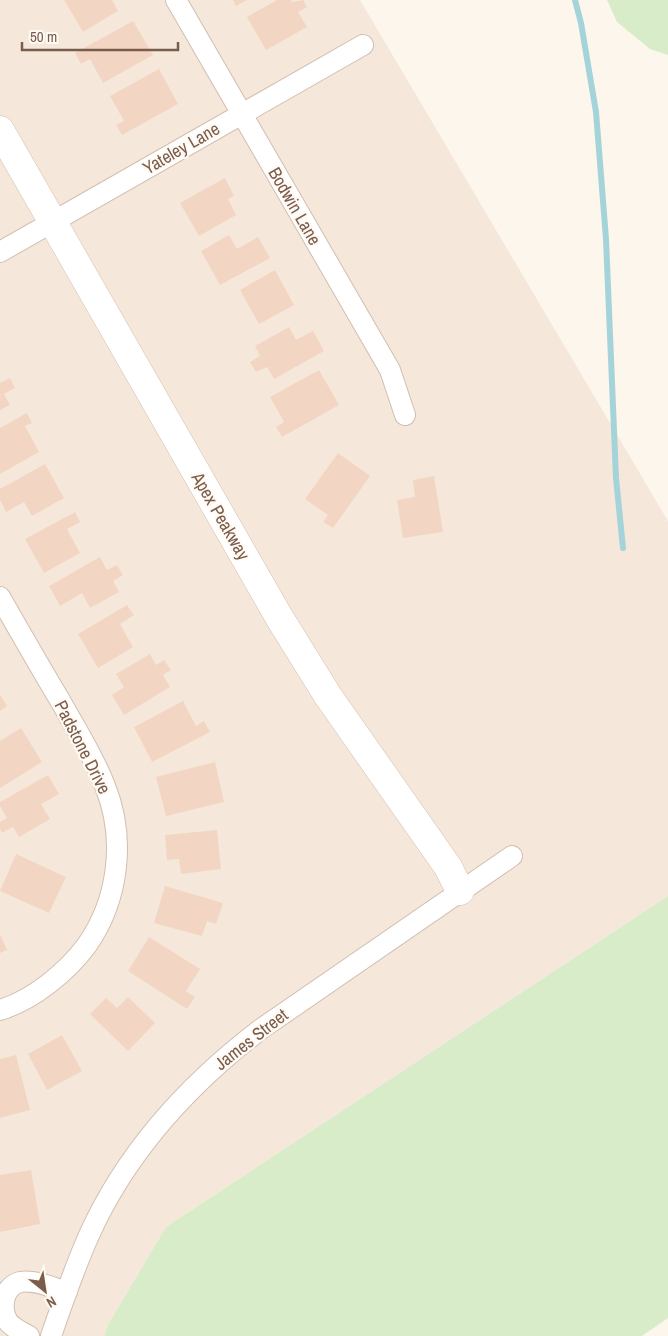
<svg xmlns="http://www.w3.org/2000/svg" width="668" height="1336" font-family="'Archivo Narrow',sans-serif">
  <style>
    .residential { fill: #f5e8da }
    .green { fill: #d8ecc9 }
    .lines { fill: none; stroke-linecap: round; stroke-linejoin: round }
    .stream { stroke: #a5d3da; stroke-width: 6 }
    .building { fill: #f3d5c3 }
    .minor-casing { stroke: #d1beb0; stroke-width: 22 }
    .secondary-casing { stroke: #d6c0b0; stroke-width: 29 }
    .minor { stroke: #fff; stroke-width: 20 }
    .secondary { stroke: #fff; stroke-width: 28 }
    .labels { text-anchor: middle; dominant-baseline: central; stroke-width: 4.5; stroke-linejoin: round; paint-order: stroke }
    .street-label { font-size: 18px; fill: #7a5c4d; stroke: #fffaf3 }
  </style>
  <rect width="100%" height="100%" fill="#fdf6ec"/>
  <path class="residential" d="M 0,0 L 360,0 L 668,521 L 668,896 L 166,1227 L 109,1323 L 104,1336 L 0,1336 Z"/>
  <path class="green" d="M 607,0 L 668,0 L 668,55 L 650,49 L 617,22 Z
    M 668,896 L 668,1318 L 642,1336 L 104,1336 L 109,1323 L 166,1227 Z"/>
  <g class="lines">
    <path class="stream" d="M 575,0 L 581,23 L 596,112 L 606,239 L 616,478 L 623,548"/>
  </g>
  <path class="building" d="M 64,0 L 112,0 L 118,11 L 83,32 Z
    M 233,0 L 247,0 L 236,6 Z
    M 277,0 L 291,0 L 292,2 L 303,0 L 307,7 L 298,12 L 307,27 L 266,50 L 247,17 Z
    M 133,21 L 153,55 L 103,83 L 90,59 L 81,64 L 75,53 Z
    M 159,69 L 178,104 L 122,135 L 116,125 L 124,121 L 110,96 Z
    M 225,178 L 234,196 L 228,199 L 236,215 L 199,236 L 180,203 Z
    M 229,235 L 237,249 L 258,237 L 270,258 L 220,285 L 201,251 Z
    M 275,270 L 294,305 L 259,324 L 240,290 Z
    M 289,327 L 296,340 L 313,331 L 324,351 L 274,379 L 267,367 L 256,372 L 250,362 L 260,356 L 255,346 Z
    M 319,370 L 339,405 L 282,437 L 276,427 L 284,422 L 270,397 Z
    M 10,378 L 15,388 L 4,394 L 10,405 L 0,410 L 0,383 Z
    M 27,413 L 32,423 L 25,426 L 39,452 L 0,474 L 0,428 Z
    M 338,453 L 370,476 L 333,528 L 323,522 L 328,515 L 305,499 Z
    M 45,464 L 64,498 L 32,516 L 24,502 L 6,512 L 0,500 L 0,489 Z
    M 434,476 L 443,532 L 403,538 L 397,500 L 415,497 L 413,480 Z
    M 75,512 L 80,522 L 67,529 L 80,553 L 44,573 L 25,539 Z
    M 100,557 L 107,570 L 117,565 L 123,575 L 113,581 L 119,592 L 90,608 L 82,593 L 60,606 L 49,586 Z
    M 127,605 L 134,615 L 120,624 L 133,647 L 98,668 L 78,634 Z
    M 150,654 L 156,665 L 164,660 L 171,670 L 163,675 L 170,687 L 124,715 L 112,695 L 124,687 L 116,674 Z
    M 0,695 L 7,706 L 0,711 Z
    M 183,701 L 196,726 L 204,721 L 210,732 L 152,762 L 134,727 Z
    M 21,728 L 42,762 L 0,788 L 0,741 Z
    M 215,762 L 224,802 L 166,816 L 156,777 Z
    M 48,775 L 59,794 L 41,804 L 50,819 L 19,837 L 13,827 L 2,833 L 0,829 L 0,822 L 7,818 L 0,806 L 0,802 Z
    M 217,830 L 221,869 L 181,874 L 179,859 L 167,860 L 165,835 Z
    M 16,854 L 66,877 L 49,913 L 0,891 Z
    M 165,886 L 223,903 L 216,924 L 207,921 L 202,936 L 154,923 Z
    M 0,934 L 7,950 L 0,953 Z
    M 149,937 L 200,969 L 186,991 L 195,997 L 187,1009 L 128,971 Z
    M 128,997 L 155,1023 L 128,1051 L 90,1014 L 106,998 L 117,1008 Z
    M 62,1035 L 82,1071 L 47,1090 L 28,1054 Z
    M 16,1055 L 30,1110 L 0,1118 L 0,1059 Z
    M 31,1170 L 40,1224 L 0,1232 L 0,1175 Z"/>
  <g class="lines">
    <defs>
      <path id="minor" d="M 176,0 L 390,370 L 405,415
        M 0,252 L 363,45
        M 0,597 C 20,632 40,667 61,702 C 76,729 94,757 105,786 C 126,838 119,899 87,945 C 67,972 33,1000 0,1010
        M 29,1336 C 22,1332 15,1329 9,1323 C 0,1310 2,1287 20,1282 C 35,1279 53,1288 67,1292
        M 51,1336 C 63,1301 75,1266 90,1233 C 128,1150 189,1084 261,1029 L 512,856"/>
      <path id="secondary" d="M 0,130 L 279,617 L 328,696 L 448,867 L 460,891"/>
    </defs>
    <use href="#minor" class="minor-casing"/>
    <use href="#secondary" class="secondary-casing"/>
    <use href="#minor" class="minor"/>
    <use href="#secondary" class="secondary"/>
  </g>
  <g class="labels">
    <g class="street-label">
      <text transform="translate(181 148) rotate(-30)">Yateley Lane</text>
      <text transform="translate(295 206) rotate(60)">Bodwin Lane</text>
      <text transform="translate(221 516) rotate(60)">Apex Peakway</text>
      <text transform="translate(83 747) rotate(63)">Padstone Drive</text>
      <text transform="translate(251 1039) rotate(-38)">James Street</text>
    </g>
  </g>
  <g transform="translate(45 1291) rotate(150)" stroke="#fffaf3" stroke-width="4" paint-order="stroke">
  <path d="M0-4L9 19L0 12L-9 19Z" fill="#7a5c4d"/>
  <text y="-8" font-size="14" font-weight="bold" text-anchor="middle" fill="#7a5c4d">N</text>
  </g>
  <path d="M22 42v8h156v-8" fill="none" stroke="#7a5c4d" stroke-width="2.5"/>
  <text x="30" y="42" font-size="15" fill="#7a5c4d" stroke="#fffaf3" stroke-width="4" paint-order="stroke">50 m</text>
</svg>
